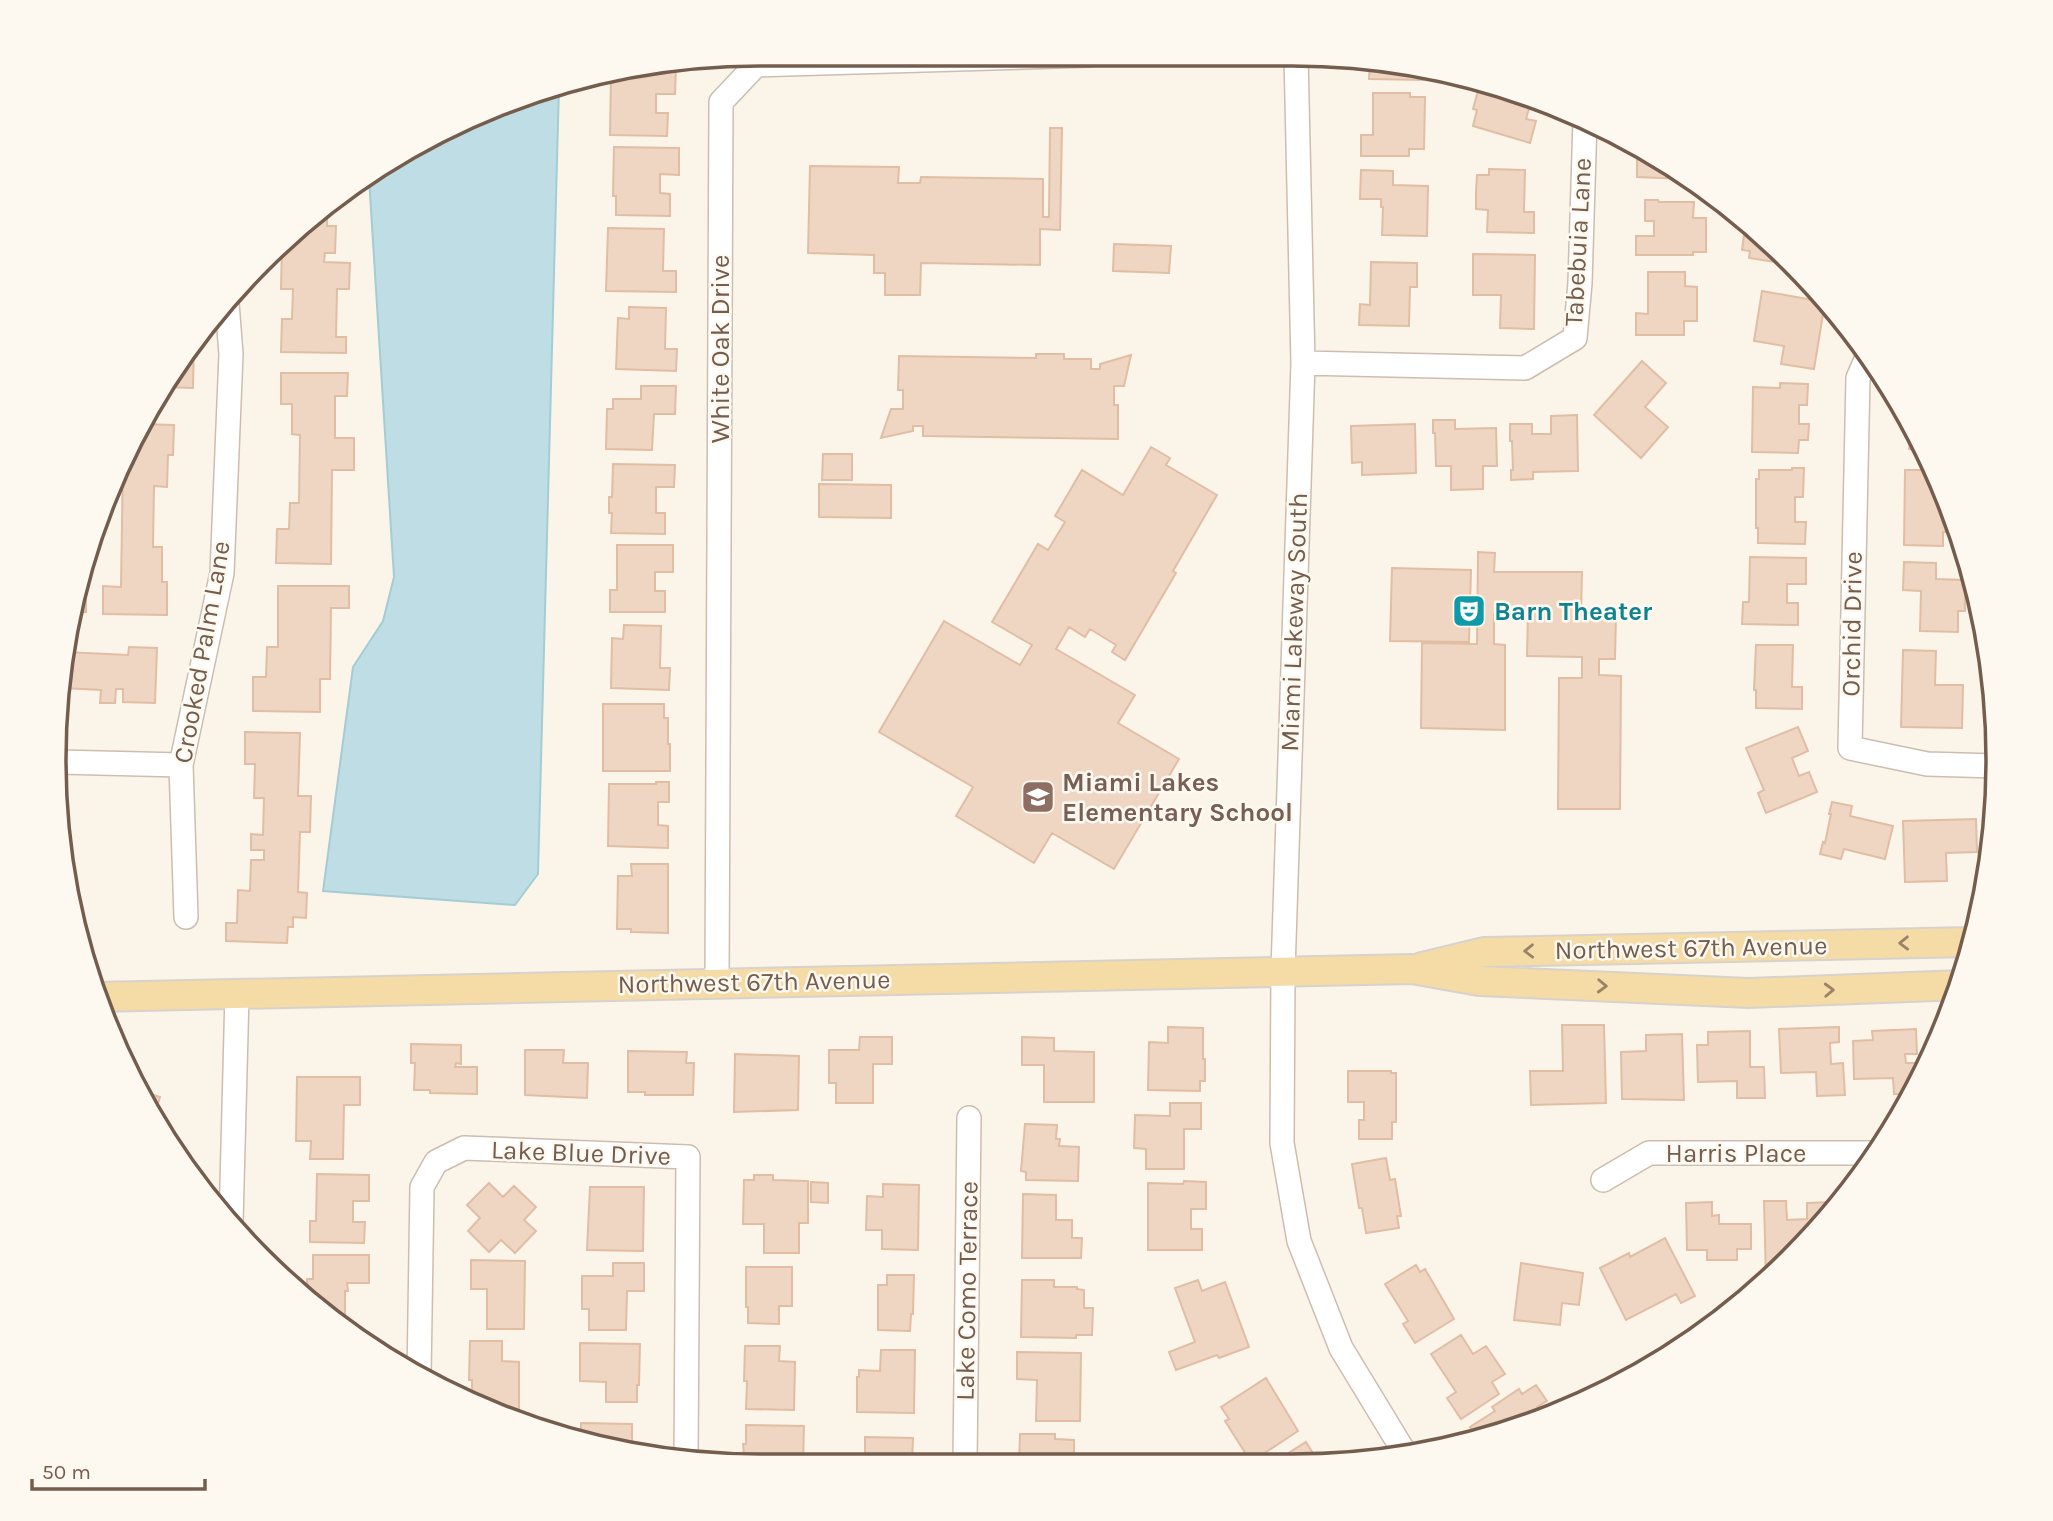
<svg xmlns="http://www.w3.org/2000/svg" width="2053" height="1521" font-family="Karla,sans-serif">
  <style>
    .water { fill: #bfdde4; stroke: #a5ccd5; stroke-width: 2 }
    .building { fill: #efd6c3; stroke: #e1bda4; stroke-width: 2 }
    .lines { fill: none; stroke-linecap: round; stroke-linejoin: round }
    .minor-casing { stroke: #cdbdb0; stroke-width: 26 }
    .major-casing { stroke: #d8d2cd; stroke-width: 32 }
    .minor { stroke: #fff; stroke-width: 23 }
    .major { stroke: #f5dba6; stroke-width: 28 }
    .oneway { stroke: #9b8368 }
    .labels { text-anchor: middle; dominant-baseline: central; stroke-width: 5; stroke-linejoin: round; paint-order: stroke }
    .street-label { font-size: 26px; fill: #755d4e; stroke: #fef9f0 }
    .culture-label { font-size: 26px; font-weight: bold; fill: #0d838f; stroke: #fef9f0; text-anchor: start }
    .education-label { font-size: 26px; font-weight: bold; fill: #785e54; stroke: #fef9f0; text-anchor: start }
    .rim { fill: none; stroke: #755d4e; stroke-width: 3.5 }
  </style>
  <rect width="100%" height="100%" fill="#fbf5e9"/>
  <path class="water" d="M 559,86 L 538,874 L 515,905 L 323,891 L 353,667 L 383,621 L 394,577 L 369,178 L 407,149 Z"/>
  <path class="building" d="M 1370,61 L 1425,70 L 1424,80 L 1369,79 Z
    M 664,67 L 676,67 L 675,94 L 656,94 L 656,113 L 668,113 L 667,136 L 610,135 L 611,74 Z
    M 1481,80 L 1532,98 L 1526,119 L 1536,121 L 1530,143 L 1473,126 L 1477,110 L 1473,109 Z
    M 1373,93 L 1410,93 L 1410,97 L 1425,97 L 1424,149 L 1409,149 L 1409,156 L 1361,156 L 1361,135 L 1373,135 Z
    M 1050,128 L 1062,128 L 1060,230 L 1040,229 L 1040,265 L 921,263 L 920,295 L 885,295 L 885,273 L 874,273 L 874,255 L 808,253 L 810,166 L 899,167 L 898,183 L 920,183 L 921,177 L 1043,179 L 1043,217 L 1049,217 Z
    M 614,147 L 679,148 L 679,175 L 660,174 L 660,193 L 670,194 L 670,216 L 616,215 L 616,196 L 613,196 Z
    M 1649,154 L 1684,173 L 1684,179 L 1637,177 L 1637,156 L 1649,157 Z
    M 1489,169 L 1525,170 L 1524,212 L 1534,212 L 1534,233 L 1487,232 L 1488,210 L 1476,209 L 1476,192 L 1477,175 L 1489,175 Z
    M 1361,170 L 1393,171 L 1393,185 L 1428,186 L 1427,236 L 1382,235 L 1383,207 L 1381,207 L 1381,199 L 1360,199 Z
    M 1645,200 L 1658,200 L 1659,202 L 1694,202 L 1693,218 L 1706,218 L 1706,252 L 1693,252 L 1693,255 L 1636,255 L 1636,236 L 1654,236 L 1654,221 L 1645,221 Z
    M 327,210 L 327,226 L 336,226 L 335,253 L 325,253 L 324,262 L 350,263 L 349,289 L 337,289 L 336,337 L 346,337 L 346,353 L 281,352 L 282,319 L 292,319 L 293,289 L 281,289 L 282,245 Z
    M 608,228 L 664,229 L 663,271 L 676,271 L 676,292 L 606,291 Z
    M 1744,235 L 1760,238 L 1760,235 L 1795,265 L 1749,258 L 1750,251 L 1742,250 Z
    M 1114,244 L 1171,246 L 1169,273 L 1113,271 Z
    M 1473,254 L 1535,255 L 1534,329 L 1500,328 L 1501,295 L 1473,295 Z
    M 1371,262 L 1417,263 L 1417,287 L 1410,287 L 1409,326 L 1359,325 L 1360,304 L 1370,305 Z
    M 1648,272 L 1685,272 L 1685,286 L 1697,287 L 1697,321 L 1684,321 L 1684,335 L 1636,335 L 1636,313 L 1648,314 Z
    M 1762,291 L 1825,302 L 1814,369 L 1781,364 L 1784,346 L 1754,341 Z
    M 629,307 L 666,308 L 665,349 L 677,349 L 676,371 L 616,369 L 618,318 L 629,319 Z
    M 194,343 L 193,388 L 164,387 L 174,368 Z
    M 1036,354 L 1064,354 L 1064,359 L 1091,359 L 1091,369 L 1100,369 L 1100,364 L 1131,355 L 1124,386 L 1114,386 L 1114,405 L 1118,405 L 1118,439 L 923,436 L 923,426 L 913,426 L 913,431 L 881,438 L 891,409 L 903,409 L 903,390 L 898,390 L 899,356 L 1036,358 Z
    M 1642,361 L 1666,383 L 1645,407 L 1668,427 L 1641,458 L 1594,415 Z
    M 281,373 L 348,373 L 347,396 L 335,396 L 335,438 L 354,438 L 354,470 L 332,470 L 331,564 L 276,563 L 277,529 L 289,529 L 290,503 L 299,503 L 300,435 L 292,434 L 292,404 L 281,404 Z
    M 1780,383 L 1808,384 L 1807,405 L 1799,405 L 1799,424 L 1809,424 L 1808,440 L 1799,440 L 1798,453 L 1752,452 L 1753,387 L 1780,388 Z
    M 641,386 L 676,386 L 675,414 L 654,414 L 652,450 L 606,449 L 607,409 L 613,409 L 613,399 L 641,399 Z
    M 1577,415 L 1578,471 L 1533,472 L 1533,479 L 1511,480 L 1511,470 L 1513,470 L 1512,441 L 1510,441 L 1510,424 L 1532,424 L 1532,434 L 1551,434 L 1551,416 Z
    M 1433,420 L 1455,420 L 1455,429 L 1496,428 L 1497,466 L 1483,466 L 1483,489 L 1451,490 L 1451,466 L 1436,466 L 1435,433 L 1433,433 Z
    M 141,424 L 174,425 L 173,455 L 168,455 L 167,487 L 154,486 L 153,547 L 162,547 L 162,582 L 167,582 L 167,615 L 103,614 L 103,586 L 121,587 L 123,460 L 127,448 Z
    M 1415,424 L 1416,473 L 1362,475 L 1362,462 L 1352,463 L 1351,426 Z
    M 1912,429 L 1914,429 L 1927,452 L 1909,449 Z
    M 1151,447 L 1170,458 L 1166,465 L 1217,495 L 1173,571 L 1176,573 L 1125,660 L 1112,652 L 1116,645 L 1090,629 L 1085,637 L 1069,627 L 1056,649 L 1135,695 L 1118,723 L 1179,759 L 1114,869 L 1052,833 L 1034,863 L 956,816 L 973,787 L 879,732 L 944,621 L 1020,665 L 1032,645 L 992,622 L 1038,544 L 1048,550 L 1065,522 L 1055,516 L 1082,470 L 1123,495 Z
    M 823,454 L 852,454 L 852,480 L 822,480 Z
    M 613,464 L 675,465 L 674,487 L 656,487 L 656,513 L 665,513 L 665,534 L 611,533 L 612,513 L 609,513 L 609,497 L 612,497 Z
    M 1792,468 L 1804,468 L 1803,497 L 1795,497 L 1795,522 L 1806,522 L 1805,544 L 1758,543 L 1758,528 L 1756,528 L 1756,479 L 1759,479 L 1759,470 L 1792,470 Z
    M 1905,470 L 1934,470 L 1941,488 L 1941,494 L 1943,494 L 1952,519 L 1952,532 L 1943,532 L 1943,546 L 1904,545 Z
    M 819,484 L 891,485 L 891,518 L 819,517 Z
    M 617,545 L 673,545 L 673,572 L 655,572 L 655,591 L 665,591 L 665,612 L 610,612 L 610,590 L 617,590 Z
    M 1478,552 L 1495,553 L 1494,572 L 1582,572 L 1581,615 L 1616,615 L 1615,659 L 1599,659 L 1599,675 L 1621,676 L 1620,809 L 1558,809 L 1559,678 L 1582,678 L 1582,657 L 1527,656 L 1528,614 L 1494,614 L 1494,644 L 1505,645 L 1505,730 L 1421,728 L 1422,643 L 1477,644 Z
    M 1750,557 L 1806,558 L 1806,584 L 1787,584 L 1787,603 L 1798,603 L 1798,625 L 1742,624 L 1743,602 L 1749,602 Z
    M 1904,562 L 1936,563 L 1936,579 L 1965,580 L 1965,611 L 1958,611 L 1958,632 L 1920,631 L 1921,591 L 1903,590 Z
    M 1392,568 L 1471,570 L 1469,642 L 1390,641 Z
    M 80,586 L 86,586 L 86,612 L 72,612 Z
    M 278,586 L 349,586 L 349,608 L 331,608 L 330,679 L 320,679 L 320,712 L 253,711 L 253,677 L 266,677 L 267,647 L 278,647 Z
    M 624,625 L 661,626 L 660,668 L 670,668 L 669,690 L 611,688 L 612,638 L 623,639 Z
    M 1756,645 L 1793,645 L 1792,687 L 1802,687 L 1802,709 L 1756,708 L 1756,690 L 1754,690 Z
    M 129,647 L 157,648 L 155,703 L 123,702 L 123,689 L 116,689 L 115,703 L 100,703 L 101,690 L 64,688 L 66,652 L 128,655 Z
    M 1903,650 L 1936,651 L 1935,685 L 1963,685 L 1962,728 L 1901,727 Z
    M 603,704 L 664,704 L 664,718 L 668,718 L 668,744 L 670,744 L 670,771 L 603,771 Z
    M 1798,727 L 1808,751 L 1792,758 L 1799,776 L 1809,772 L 1817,792 L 1766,813 L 1758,793 L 1764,790 L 1746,748 Z
    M 245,732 L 300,733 L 298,796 L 311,796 L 310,832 L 300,832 L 298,892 L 307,893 L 306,918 L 293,917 L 293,927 L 288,927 L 287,943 L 226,941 L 226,923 L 237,923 L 238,890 L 250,891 L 251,860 L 264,860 L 264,850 L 251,850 L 251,834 L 263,835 L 264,798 L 254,798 L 255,764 L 245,764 Z
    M 656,782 L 669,782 L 669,802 L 658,802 L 658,825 L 668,826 L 668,848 L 608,846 L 609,784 L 656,784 Z
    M 1832,802 L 1852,806 L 1850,816 L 1893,826 L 1885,859 L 1844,849 L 1841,859 L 1820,854 L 1823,842 L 1825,843 L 1831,814 L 1829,814 Z
    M 1976,819 L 1977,852 L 1946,853 L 1947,881 L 1905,882 L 1903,821 Z
    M 631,864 L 668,864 L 668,933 L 631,932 L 631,929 L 617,929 L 618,876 L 632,876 Z
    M 1562,1025 L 1604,1025 L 1606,1103 L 1531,1105 L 1530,1071 L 1563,1071 Z
    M 1168,1027 L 1203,1028 L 1203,1059 L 1205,1059 L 1205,1081 L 1200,1081 L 1200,1091 L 1148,1090 L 1149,1042 L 1168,1043 Z
    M 1839,1027 L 1839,1042 L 1830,1043 L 1831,1064 L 1843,1063 L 1845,1095 L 1817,1096 L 1816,1072 L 1781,1073 L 1779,1029 Z
    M 1916,1029 L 1917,1054 L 1905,1054 L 1906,1063 L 1920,1063 L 1921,1077 L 1913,1094 L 1894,1094 L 1893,1078 L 1854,1079 L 1853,1041 L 1873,1040 L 1872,1031 Z
    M 1750,1031 L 1750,1067 L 1764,1067 L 1765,1098 L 1737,1098 L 1737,1081 L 1698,1082 L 1697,1045 L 1708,1045 L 1708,1032 Z
    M 1682,1034 L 1684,1100 L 1622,1099 L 1621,1052 L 1646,1051 L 1646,1035 Z
    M 860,1037 L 892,1037 L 892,1064 L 873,1064 L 873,1103 L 836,1103 L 836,1083 L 829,1083 L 829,1050 L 859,1050 Z
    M 1022,1037 L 1054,1038 L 1054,1051 L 1094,1052 L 1094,1102 L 1044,1102 L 1044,1065 L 1022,1065 Z
    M 411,1044 L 461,1045 L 461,1064 L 456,1063 L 455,1067 L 477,1067 L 477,1094 L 430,1093 L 430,1090 L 414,1090 L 415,1063 L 411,1063 Z
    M 525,1050 L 564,1050 L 563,1063 L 588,1063 L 587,1098 L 525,1095 Z
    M 628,1051 L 687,1052 L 686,1063 L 694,1063 L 693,1095 L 645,1095 L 645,1092 L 628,1092 Z
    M 735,1054 L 799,1056 L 798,1110 L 734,1112 Z
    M 1348,1071 L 1391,1071 L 1391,1073 L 1396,1073 L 1396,1122 L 1392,1122 L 1392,1139 L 1359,1139 L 1359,1120 L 1364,1120 L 1364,1102 L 1348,1102 Z
    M 297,1077 L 360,1077 L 360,1105 L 344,1105 L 343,1159 L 310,1159 L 311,1141 L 296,1141 Z
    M 139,1091 L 160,1097 L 154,1117 Z
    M 1170,1103 L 1201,1103 L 1201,1129 L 1184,1129 L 1184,1169 L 1146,1169 L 1146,1149 L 1134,1148 L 1135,1115 L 1170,1116 Z
    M 1025,1124 L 1057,1125 L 1056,1139 L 1060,1139 L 1059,1146 L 1079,1147 L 1078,1181 L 1026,1180 L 1026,1172 L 1021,1171 Z
    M 1386,1158 L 1390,1180 L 1395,1179 L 1401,1216 L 1397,1216 L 1399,1228 L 1366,1233 L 1362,1208 L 1359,1208 L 1352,1164 Z
    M 317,1174 L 369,1175 L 369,1201 L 353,1201 L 353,1222 L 365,1222 L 364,1243 L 310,1242 L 310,1221 L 316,1221 Z
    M 754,1175 L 773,1175 L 773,1180 L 808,1181 L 808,1223 L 799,1223 L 799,1253 L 764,1253 L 764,1224 L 743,1224 L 744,1180 L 754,1180 Z
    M 1184,1181 L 1206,1182 L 1206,1209 L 1191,1209 L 1191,1229 L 1202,1229 L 1202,1250 L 1148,1250 L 1148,1183 L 1183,1184 Z
    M 811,1182 L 828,1183 L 828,1203 L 811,1202 Z
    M 489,1183 L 503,1197 L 514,1186 L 536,1207 L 524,1220 L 536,1231 L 515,1253 L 501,1240 L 489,1252 L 468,1231 L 480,1218 L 467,1205 Z
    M 883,1184 L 919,1185 L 918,1250 L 882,1249 L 882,1230 L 866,1230 L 867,1196 L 883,1197 Z
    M 590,1187 L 644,1187 L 643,1251 L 587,1250 Z
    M 1023,1194 L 1056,1195 L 1056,1220 L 1072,1220 L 1072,1238 L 1082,1238 L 1081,1258 L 1022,1258 Z
    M 1764,1201 L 1786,1201 L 1787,1220 L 1807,1219 L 1807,1203 L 1834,1202 L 1834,1211 L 1823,1226 L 1766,1280 Z
    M 1712,1202 L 1712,1216 L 1719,1215 L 1719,1224 L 1751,1224 L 1751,1249 L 1737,1249 L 1737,1260 L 1707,1260 L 1707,1250 L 1687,1250 L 1686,1203 Z
    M 1665,1238 L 1695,1296 L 1681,1303 L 1676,1294 L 1626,1320 L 1600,1268 L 1629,1253 L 1630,1257 Z
    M 313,1255 L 369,1255 L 369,1283 L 347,1283 L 348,1291 L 345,1291 L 345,1318 L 332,1318 L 308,1301 L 307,1279 L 313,1279 Z
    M 471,1260 L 525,1261 L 524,1329 L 487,1329 L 487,1289 L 471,1289 Z
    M 613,1263 L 644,1263 L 644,1291 L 627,1291 L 626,1330 L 589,1330 L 589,1309 L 582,1309 L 582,1276 L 613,1276 Z
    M 1521,1263 L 1583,1273 L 1579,1305 L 1562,1303 L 1560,1325 L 1514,1320 Z
    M 1416,1265 L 1420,1272 L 1425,1269 L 1454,1319 L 1415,1343 L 1403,1324 L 1408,1321 L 1385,1284 Z
    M 746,1267 L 792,1267 L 792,1306 L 779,1306 L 779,1324 L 748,1323 L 748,1307 L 746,1307 Z
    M 887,1275 L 914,1275 L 913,1314 L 911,1314 L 910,1331 L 878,1330 L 878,1285 L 887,1285 Z
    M 1022,1280 L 1054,1280 L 1054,1287 L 1077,1287 L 1077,1289 L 1084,1290 L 1084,1308 L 1093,1308 L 1092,1335 L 1076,1335 L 1076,1338 L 1021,1337 Z
    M 1198,1280 L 1202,1291 L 1225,1282 L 1249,1347 L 1219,1358 L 1217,1355 L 1176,1370 L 1169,1352 L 1195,1342 L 1175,1288 Z
    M 1461,1335 L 1473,1354 L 1486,1346 L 1505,1374 L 1492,1382 L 1499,1394 L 1461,1419 L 1447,1398 L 1456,1392 L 1431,1354 Z
    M 470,1341 L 502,1341 L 502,1361 L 519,1362 L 519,1411 L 494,1411 L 472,1402 L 472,1380 L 469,1380 Z
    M 580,1343 L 640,1344 L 639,1385 L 637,1385 L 637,1402 L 606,1402 L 606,1382 L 580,1381 Z
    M 745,1346 L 780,1346 L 779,1361 L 795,1362 L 794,1410 L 746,1409 L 747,1381 L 744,1381 Z
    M 881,1350 L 915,1350 L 914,1413 L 857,1412 L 857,1377 L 859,1377 L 859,1370 L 880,1371 Z
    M 1017,1352 L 1081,1353 L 1080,1421 L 1036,1421 L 1037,1380 L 1017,1379 Z
    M 1266,1378 L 1298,1431 L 1251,1462 L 1225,1421 L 1229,1419 L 1221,1407 Z
    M 1536,1385 L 1547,1401 L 1537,1407 L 1544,1418 L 1476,1436 L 1470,1427 L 1495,1411 L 1492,1407 L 1519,1389 L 1522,1394 Z
    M 581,1423 L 632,1424 L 632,1449 L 578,1438 L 578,1430 L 581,1429 Z
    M 746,1425 L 804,1426 L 803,1465 L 745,1465 L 743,1444 L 746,1444 Z
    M 1020,1434 L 1055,1434 L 1055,1439 L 1074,1440 L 1074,1463 L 1019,1463 Z
    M 865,1437 L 913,1438 L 912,1464 L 865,1464 Z
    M 1306,1442 L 1318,1461 L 1276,1461 Z"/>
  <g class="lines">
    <defs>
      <path id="minor" d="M 1296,56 L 1303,363 L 1283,971 L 1282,1143 L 1299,1241 L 1341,1348 L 1406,1455
        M 1868,355 L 1858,378 L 1850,748 L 1927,764 L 1996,766
        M 1303,363 L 1525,368 L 1575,338 L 1580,283 L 1585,120
        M 59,762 L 181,765
        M 186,917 L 181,765 L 222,573 L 231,354 L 227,303
        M 717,982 L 721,102 L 756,65 L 1090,55
        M 1603,1180 L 1649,1153 L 1876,1153
        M 231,1223 L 237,994
        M 419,1377 L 422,1187 L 436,1162 L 464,1148 L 688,1157 L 686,1460
        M 965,1463 L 969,1118"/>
      <path id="major" d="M 1422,967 L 1484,952 L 1972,942
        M 96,997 L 1412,969 L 1479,981 L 1749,993 L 1962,985"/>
    </defs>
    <use href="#minor" class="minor-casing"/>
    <use href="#major" class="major-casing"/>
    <use href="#minor" class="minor"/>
    <use href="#major" class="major"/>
  </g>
  <defs><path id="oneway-chevron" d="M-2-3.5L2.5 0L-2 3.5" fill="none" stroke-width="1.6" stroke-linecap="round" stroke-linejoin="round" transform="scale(1.75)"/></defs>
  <g class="oneway">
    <use href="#oneway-chevron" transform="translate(1904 943) rotate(179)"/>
    <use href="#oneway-chevron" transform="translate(1529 951) rotate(179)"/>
    <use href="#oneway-chevron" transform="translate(1602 986) rotate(2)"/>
    <use href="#oneway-chevron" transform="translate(1829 990) rotate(-2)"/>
  </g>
  <defs>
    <symbol id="theatre-square" viewBox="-11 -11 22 22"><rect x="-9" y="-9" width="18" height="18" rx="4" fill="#0f9aa8" stroke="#fef9f0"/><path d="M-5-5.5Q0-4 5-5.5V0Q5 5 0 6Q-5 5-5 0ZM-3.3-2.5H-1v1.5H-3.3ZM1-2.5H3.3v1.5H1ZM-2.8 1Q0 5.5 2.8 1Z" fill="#fff"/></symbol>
    <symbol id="school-square" viewBox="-11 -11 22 22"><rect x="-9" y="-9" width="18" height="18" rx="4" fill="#8d6e63" stroke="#fef9f0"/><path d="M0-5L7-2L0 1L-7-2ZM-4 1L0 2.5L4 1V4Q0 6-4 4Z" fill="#fff"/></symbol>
  </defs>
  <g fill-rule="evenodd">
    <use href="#theatre-square" x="1450" y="592" width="38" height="38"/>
    <use href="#school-square" x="1019" y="778" width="38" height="38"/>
  </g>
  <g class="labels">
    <g class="street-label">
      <text transform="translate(1578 242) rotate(-87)">Tabebuia Lane</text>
      <text transform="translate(720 349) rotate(-90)">White Oak Drive</text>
      <text transform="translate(1294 622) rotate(-88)">Miami Lakeway South</text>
      <text transform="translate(1852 624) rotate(-89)">Orchid Drive</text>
      <text transform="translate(202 652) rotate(-80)">Crooked Palm Lane</text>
      <text transform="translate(1691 948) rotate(-1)">Northwest 67th Avenue</text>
      <text transform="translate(754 982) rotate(-1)">Northwest 67th Avenue</text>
      <text transform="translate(581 1153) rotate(2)">Lake Blue Drive</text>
      <text x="1736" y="1153">Harris Place</text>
      <text transform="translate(967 1291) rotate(-89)">Lake Como Terrace</text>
    </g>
    <g class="culture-label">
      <text x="1494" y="611">Barn Theater</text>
    </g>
    <g class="education-label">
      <text x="1062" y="782">Miami Lakes<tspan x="1062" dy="30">Elementary School</tspan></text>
    </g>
  </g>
  <path d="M0 0H2053V1521H0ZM760 66H1292A694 694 0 0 1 1986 760V760A694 694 0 0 1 1292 1454H760A694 694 0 0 1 66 760V760A694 694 0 0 1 760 66Z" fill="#fef9f0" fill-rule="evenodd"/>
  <path class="rim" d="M760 66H1292A694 694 0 0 1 1986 760V760A694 694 0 0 1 1292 1454H760A694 694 0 0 1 66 760V760A694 694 0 0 1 760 66Z"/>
  <path d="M32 1479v10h173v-10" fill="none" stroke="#755d4e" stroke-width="3.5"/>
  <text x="42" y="1479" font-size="21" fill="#755d4e" stroke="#fef9f0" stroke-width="5" paint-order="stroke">50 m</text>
</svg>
